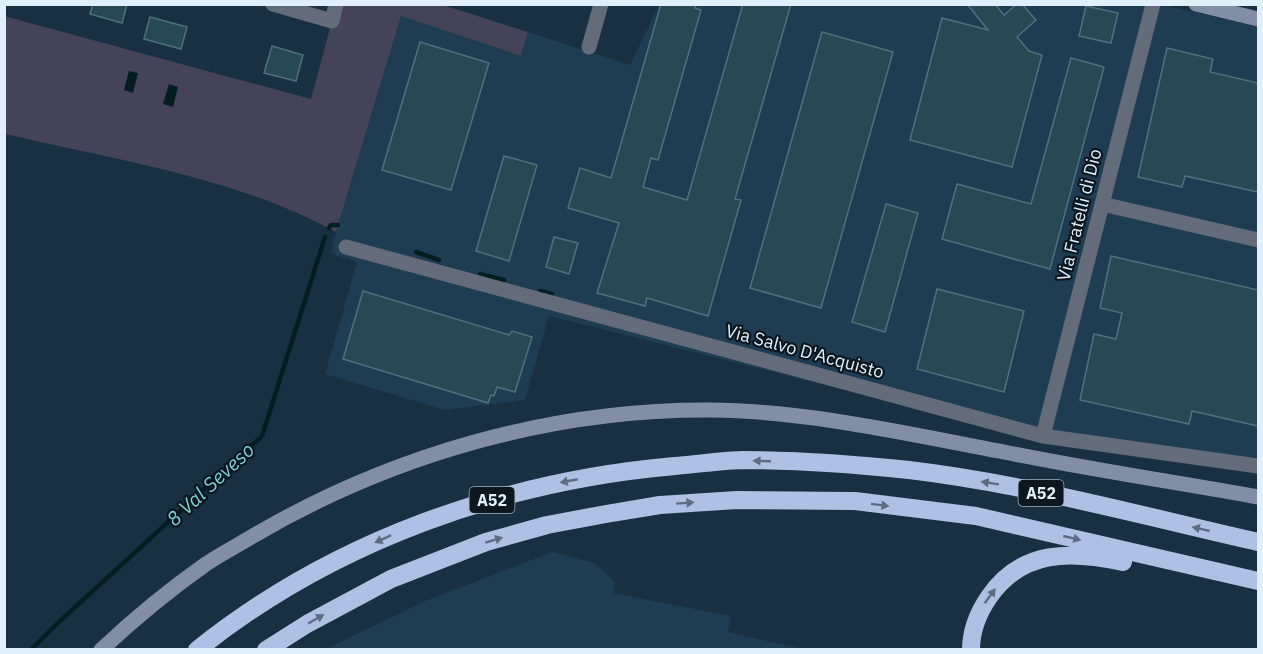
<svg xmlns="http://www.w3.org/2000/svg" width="1263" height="654" font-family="'IBM Plex Sans',sans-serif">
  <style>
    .built { fill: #1e3c52 }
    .green { fill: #444357 }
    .water { fill: #041e20 }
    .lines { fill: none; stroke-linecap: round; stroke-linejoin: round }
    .stream { stroke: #041e20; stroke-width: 4.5 }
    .building { fill: #264954; stroke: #4e727e; stroke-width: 1.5 }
    .street { stroke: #646b79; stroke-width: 15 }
    .secondary { stroke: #838ea4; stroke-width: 15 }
    .highway { stroke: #afc0e4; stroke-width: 18 }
    .oneway { fill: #5e6c82 }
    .labels { text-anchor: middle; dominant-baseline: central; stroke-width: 4.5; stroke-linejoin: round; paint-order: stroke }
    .shield { fill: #0c171f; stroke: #a1aeb9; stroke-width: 1.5 }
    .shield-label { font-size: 16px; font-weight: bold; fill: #e1effb }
    .street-label { font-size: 18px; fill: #e1effb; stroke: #0c171f }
    .water-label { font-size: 20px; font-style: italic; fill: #7bd1d6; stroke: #0c171f }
  </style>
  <rect width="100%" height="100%" fill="#183042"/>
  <path class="built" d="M 1160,4 L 1258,27 L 1258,473 L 1052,442 L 549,316 L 525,400 L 445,410 L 325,374 L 357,262 L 331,254 L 334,239 L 401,16 L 521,56 L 528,32 L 630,65 L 659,5 Z
    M 552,552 L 595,563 L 615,583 L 613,593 L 731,616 L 728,632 L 803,649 L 326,649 L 425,601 Z"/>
  <path class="green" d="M 341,5 L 443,5 L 528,32 L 521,56 L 401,16 L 336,232 C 234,177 116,160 5,134 L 4,16 L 311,99 L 331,24 Z"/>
  <path class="water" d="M 129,71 L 138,73 L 133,93 L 124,90 Z
    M 169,84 L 178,87 L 173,107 L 163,104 Z"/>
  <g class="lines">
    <path class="stream" d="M 329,228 L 331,225 L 338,225
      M 416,252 L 439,260
      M 480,274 L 504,280
      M 540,291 L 552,294
      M 31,650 L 60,621 L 262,436 L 325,237"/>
  </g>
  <path class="building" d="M 93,4 L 127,4 L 122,23 L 90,14 Z
    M 661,4 L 696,4 L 695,8 L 701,10 L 658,160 L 651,158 L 643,187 L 687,200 L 743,4 L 791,4 L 735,199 L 741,200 L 708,316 L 647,298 L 645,306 L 597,293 L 619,223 L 568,208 L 580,168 L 611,178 Z
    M 967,4 L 995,4 L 1004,15 L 1017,4 L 1022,4 L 1036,20 L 1017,37 L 1029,51 L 1042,55 L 1012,167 L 910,140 L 942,18 L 988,30 Z
    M 1086,6 L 1118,13 L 1111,43 L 1079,36 Z
    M 150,17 L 187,27 L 181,49 L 144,39 Z
    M 822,32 L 893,52 L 821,308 L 750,288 Z
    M 420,42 L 489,63 L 451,190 L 382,170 Z
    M 272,46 L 303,55 L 296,81 L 264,73 Z
    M 1167,48 L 1213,59 L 1210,72 L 1258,83 L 1258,192 L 1185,176 L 1182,187 L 1138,177 Z
    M 1071,58 L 1104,67 L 1050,269 L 942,239 L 957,184 L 1031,204 Z
    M 504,156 L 537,165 L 509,261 L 476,251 Z
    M 886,204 L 918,213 L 885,332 L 852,322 Z
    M 554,237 L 578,243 L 569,274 L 546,267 Z
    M 1111,256 L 1258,290 L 1258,426 L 1192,411 L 1189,424 L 1080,400 L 1094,334 L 1116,339 L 1122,313 L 1100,308 Z
    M 937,289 L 1024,311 L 1004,392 L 917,369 Z
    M 363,291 L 509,335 L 512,331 L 532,337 L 515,392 L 497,387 L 494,396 L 491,395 L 488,403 L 343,359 Z"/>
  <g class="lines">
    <path class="street" d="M 273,4 L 332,21 L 336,4
      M 589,47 L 601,4
      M 1102,204 L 1258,240
      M 346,247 L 1043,436 L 1258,466
      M 1043,436 L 1153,4"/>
    <path class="secondary" d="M 1196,4 L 1258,19
      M 101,650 C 134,619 169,590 206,564 C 221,554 238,545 253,536 C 391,455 551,409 711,410 C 809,411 908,434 1004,452 C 1088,469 1174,482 1258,497"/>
    <path class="highway" d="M 197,650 C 333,541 503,481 675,466 C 697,464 719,461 742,460 C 797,460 853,464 909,470 C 1027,484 1143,516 1258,542
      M 266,650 L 307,624 L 391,579 L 486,542 L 547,525 L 606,514 L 660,505 L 737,500 L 855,501 L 976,516 L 1258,581
      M 971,650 C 971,631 978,613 989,597 C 1022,549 1071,551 1123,562"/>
  </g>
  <defs><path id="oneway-solid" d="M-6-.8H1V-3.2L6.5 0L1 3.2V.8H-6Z" transform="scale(1.5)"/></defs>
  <g class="oneway">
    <use href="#oneway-solid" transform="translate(762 461) rotate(-178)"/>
    <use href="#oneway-solid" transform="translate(569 481) rotate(169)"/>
    <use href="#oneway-solid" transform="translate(990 483) rotate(-171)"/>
    <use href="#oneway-solid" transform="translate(685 503) rotate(-4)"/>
    <use href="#oneway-solid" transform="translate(880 505) rotate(7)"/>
    <use href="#oneway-solid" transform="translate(1201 529) rotate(-167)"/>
    <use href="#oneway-solid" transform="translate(1072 538) rotate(13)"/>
    <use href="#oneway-solid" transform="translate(383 539) rotate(155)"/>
    <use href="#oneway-solid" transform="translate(494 540) rotate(-17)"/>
    <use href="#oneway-solid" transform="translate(990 596) rotate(-54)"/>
    <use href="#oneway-solid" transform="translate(316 619) rotate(-30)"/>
  </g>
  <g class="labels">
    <g class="shield">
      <rect x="1018.5" y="480" width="45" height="26" rx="4.5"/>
      <rect x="469.5" y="487" width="45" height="26" rx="4.5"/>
    </g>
    <g class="shield-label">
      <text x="1041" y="493">A52</text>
      <text x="492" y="500">A52</text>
    </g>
    <g class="street-label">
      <text transform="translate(1079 215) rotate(-76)">Via Fratelli di Dio</text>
      <text transform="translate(805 351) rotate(15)">Via Salvo D'Acquisto</text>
    </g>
    <g class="water-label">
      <text transform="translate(210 484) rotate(-43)">8 Val Seveso</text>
    </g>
  </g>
  <rect width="1263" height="654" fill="none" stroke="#e1effb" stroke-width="12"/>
</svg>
